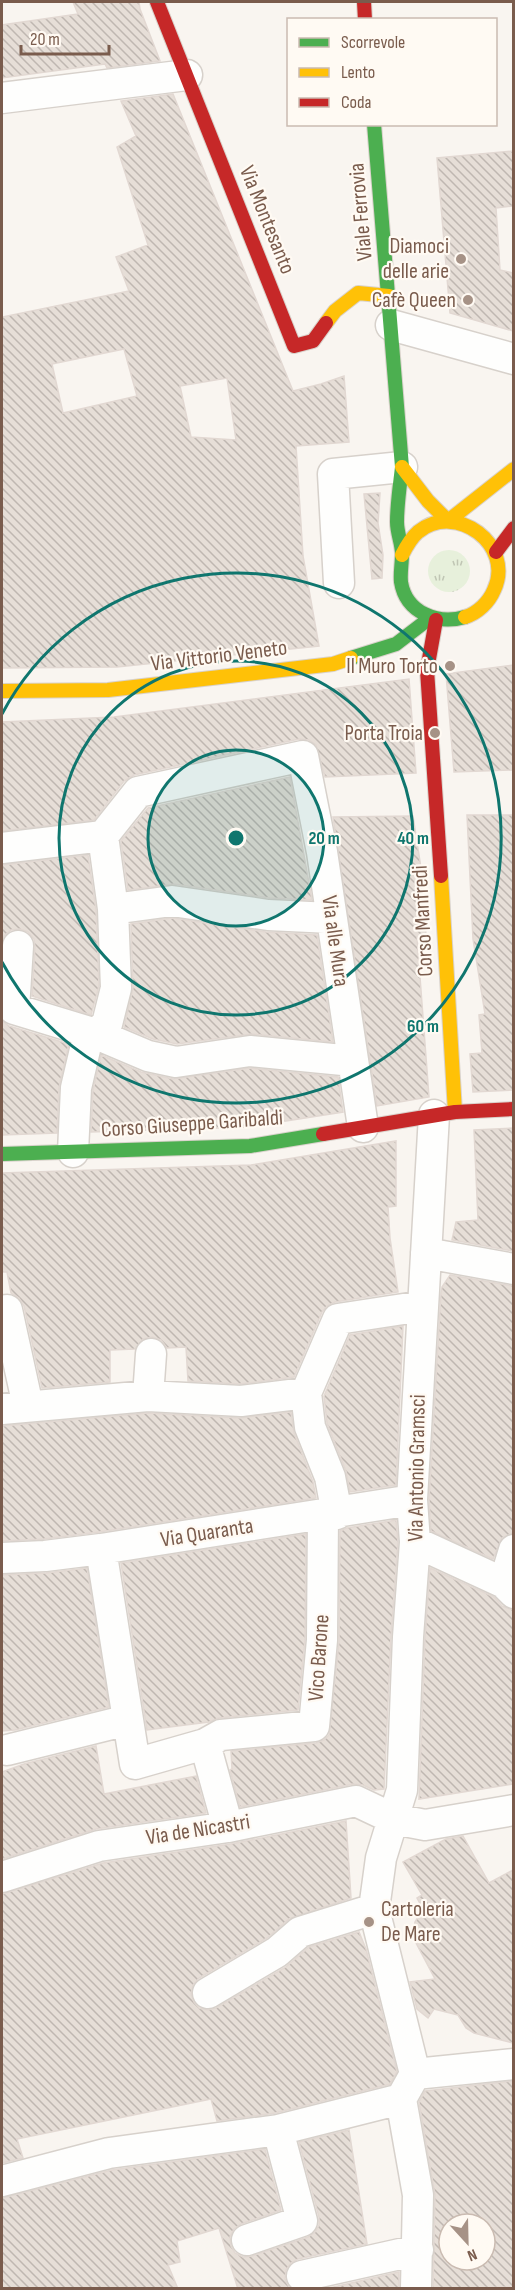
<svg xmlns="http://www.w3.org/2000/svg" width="515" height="2290" font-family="'Sofia Sans Condensed',sans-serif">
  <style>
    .grass { fill: url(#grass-tufts) }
    .building { fill: url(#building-back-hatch); stroke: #e2d8d2; stroke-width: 1.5; fill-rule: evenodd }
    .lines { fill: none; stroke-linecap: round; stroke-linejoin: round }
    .street-casing { stroke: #d7d1cb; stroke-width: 33 }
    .fast-casing { stroke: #d9d2cb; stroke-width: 16 }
    .slow-casing { stroke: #d9d2cb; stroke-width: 16 }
    .jam-casing { stroke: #d9d2cb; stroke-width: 16 }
    .street { stroke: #fefefd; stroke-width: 30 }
    .fast { stroke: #4caf50; stroke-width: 14 }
    .slow { stroke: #ffc107; stroke-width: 14 }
    .jam { stroke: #c62828; stroke-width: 14 }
    .ring { fill: none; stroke: #0f766e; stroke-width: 3 }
    .poi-dot { fill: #a69286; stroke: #fffaf3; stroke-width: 2 }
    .labels { text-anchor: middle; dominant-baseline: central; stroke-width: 4.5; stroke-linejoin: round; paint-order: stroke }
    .street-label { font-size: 22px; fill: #7a5c4d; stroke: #fffaf3 }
    .poi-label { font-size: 22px; fill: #7a5c4d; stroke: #fffaf3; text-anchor: end }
    .centre { fill: #0f766e; stroke: #fffaf3; stroke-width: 3 }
    .ring-label { font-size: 18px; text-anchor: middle; font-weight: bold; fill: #0f766e; stroke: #fffaf3; stroke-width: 4.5; stroke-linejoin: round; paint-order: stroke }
  </style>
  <defs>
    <pattern id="grass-tufts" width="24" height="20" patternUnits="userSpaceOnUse" patternTransform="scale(1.5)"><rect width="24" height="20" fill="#e7f0db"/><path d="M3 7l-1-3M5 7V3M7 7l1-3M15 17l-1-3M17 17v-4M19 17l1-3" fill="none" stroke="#c0c6b4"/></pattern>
    <pattern id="building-back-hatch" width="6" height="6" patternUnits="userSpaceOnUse" patternTransform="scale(1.5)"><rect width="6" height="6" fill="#e6ded7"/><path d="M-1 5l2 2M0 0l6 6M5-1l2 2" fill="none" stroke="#bfb7b1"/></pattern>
  </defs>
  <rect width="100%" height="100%" fill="#f9f5f0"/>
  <path class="grass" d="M428 571a21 21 0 1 1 42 0a21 21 0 1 1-42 0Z"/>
  <path class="building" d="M 73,2 L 139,2 L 140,9 L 160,61 L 107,68 L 105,64 L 2,78 L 2,25 L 78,14 Z
    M 173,94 L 293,391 L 321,384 L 344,376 L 349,442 L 296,446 L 303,556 L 319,646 L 117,667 L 2,668 L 2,317 L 129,291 L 116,257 L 148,245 L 117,147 L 136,136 L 121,101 ZM 124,349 L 137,396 L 63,413 L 52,364 ZM 227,378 L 236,440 L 191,437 L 180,386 Z
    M 513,151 L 513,206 L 496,208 L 500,270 L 513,273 L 513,331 L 450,313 L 437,158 Z
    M 380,493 L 378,523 L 383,555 L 382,578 L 372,579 L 364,494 Z
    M 513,665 L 513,770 L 454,772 L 446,674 Z
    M 409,679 L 416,773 L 325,777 L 316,745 L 309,740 L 299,739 L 134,775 L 124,781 L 94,820 L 2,831 L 2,722 L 114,717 Z
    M 290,777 L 312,900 L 270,898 L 174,884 L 128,890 L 121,841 L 148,808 Z
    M 467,815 L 513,815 L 513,1090 L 473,1092 L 470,1054 L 482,1053 L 479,1015 L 485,1014 L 473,939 Z
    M 413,816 L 423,881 L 426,936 L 417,937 L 429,1097 L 377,1106 L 333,817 Z
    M 88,855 L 96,910 L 99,986 L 91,1015 L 32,996 L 35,947 L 34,939 L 28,932 L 20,929 L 11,930 L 4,936 L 2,943 L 2,865 Z
    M 172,918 L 266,932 L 317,935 L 333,1042 L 251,1034 L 177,1044 L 153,1039 L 124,1027 L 133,988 L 131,924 Z
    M 2,1021 L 9,1026 L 69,1044 L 59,1087 L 57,1133 L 2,1135 Z
    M 101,1055 L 141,1072 L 173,1079 L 250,1068 L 338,1077 L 343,1112 L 248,1127 L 91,1132 L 93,1090 Z
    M 513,1128 L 513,1251 L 452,1240 L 456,1222 L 478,1220 L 474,1130 Z
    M 396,1141 L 396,1206 L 388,1207 L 390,1238 L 398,1292 L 335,1302 L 327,1306 L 322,1312 L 294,1377 L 240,1384 L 188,1381 L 186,1347 L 167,1348 L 161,1340 L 152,1337 L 143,1339 L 135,1349 L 110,1350 L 110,1382 L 42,1388 L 24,1306 L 19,1298 L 11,1293 L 7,1272 L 2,1272 L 2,1173 L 251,1165 Z
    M 450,1275 L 513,1286 L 513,1533 L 502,1538 L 493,1559 L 431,1531 L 429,1500 L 441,1293 L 442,1287 Z
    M 403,1326 L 396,1485 L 350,1492 L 346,1471 L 327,1423 L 324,1396 L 350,1335 Z
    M 291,1412 L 294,1433 L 313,1482 L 316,1498 L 99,1532 L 44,1539 L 2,1541 L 2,1426 L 148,1413 L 240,1418 Z
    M 396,1520 L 398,1542 L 391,1636 L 384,1789 L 374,1790 L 363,1785 L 353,1784 L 240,1807 L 230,1770 L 232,1769 L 231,1751 L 316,1743 L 324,1740 L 329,1735 L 339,1642 L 340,1531 L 347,1528 Z
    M 306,1534 L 305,1639 L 298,1710 L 219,1718 L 209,1722 L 147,1730 L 121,1563 Z
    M 87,1568 L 109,1707 L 15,1730 L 2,1731 L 2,1575 L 46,1573 Z
    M 430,1568 L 494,1597 L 502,1606 L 513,1610 L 513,1784 L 419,1799 L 425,1638 Z
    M 96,1746 L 104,1794 L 196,1776 L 206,1813 L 96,1829 L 2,1859 L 2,1772 L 24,1764 Z
    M 346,1821 L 351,1898 L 289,1919 L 267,1938 L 199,1978 L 193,1985 L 191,1994 L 194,2002 L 199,2008 L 208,2010 L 216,2008 L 286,1967 L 309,1947 L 359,1932 L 366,1949 L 397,2072 L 390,2084 L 275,2113 L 217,2121 L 211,2099 L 17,2139 L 23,2158 L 2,2163 L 2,2109 L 4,2108 L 2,2101 L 2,1894 L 103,1863 L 231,1844 Z
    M 463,1836 L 489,1883 L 513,1870 L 513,2043 L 474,2033 L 466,2028 L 458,2015 L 434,2009 L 428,2018 L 417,2009 L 410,1982 L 435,1979 L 416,1943 L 413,1933 L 415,1922 L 423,1909 L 417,1898 L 422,1895 L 403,1862 L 446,1839 Z
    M 513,2081 L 513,2287 L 433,2289 L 435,2195 L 419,2102 L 425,2091 ZM 449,2224 L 485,2224 L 485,2260 L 449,2260 Z
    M 349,2130 L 367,2244 L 298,2259 L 291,2263 L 286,2270 L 285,2279 L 290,2289 L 238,2289 L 219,2228 L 177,2241 L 180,2262 L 168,2265 L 178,2289 L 2,2289 L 2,2198 L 112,2170 L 265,2149 L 281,2210 L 241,2224 L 234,2229 L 230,2237 L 231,2246 L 235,2253 L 243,2257 L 252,2256 L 308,2237 L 315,2232 L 319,2225 L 319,2217 L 299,2142 Z
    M 399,2272 L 399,2289 L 325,2289 Z"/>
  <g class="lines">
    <defs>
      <path id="street" d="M 2,98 L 187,75
        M 391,325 L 514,359
        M 339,583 L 333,474 L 402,467
        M 103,836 L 138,792 L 303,756 L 322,852 L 363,1127
        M 2,848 L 103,836
        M 113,909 L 172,901 L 268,915 L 331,918
        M 18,946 L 14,1009 L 96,1034 L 148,1056 L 176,1062 L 250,1051 L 353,1061
        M 73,1152 L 76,1088 L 87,1041 L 107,1024 L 116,988 L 113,909 L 103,836
        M 426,1253 L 514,1269
        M 2,1311 L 7,1310 L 28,1406
        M 148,1396 L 151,1354
        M 2,1409 L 148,1396 L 241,1401 L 306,1393
        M 337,1514 L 330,1477 L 310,1427 L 306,1393 L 338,1319 L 423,1306
        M 415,1542 L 504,1583 L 514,1593
        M 101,1549 L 135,1764 L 205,1744 L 228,1827
        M 2,1558 L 45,1556 L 101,1549 L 412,1500
        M 504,1583 L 514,1550
        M 205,1744 L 221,1735 L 314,1726 L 322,1640 L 323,1516
        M 7,1750 L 128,1720
        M 2,1877 L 99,1846 L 228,1827 L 356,1801 L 394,1819 L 425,1825 L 514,1810
        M 208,1993 L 277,1952 L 300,1932 L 374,1909
        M 415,2074 L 514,2064
        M 401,2099 L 415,2074 L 374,1909 L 381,1858 L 402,1790 L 408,1637 L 415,1542 L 412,1500 L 434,1115
        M 401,2099 L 418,2195 L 416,2288
        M 2,2181 L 109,2153 L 278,2130 L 401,2099
        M 247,2240 L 302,2221 L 278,2130
        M 302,2276 L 418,2250"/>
      <path id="fast" d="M 374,124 L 402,467 C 400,485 397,504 397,522 C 397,533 402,544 402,554 C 402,564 400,573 401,582 C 406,613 438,625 465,617
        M 351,658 L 396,644 L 430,618
        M 2,1154 L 250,1146 L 323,1134"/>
      <path id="slow" d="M 326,323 L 335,311 L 358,293 L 389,296
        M 402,467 L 428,501 L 448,521
        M 448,521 L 514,469
        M 402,555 C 406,547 411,538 418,532 C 456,501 515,545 494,590 C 489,602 478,613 465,617
        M 2,691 L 108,690 L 333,664 L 351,658
        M 441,876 L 455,1112"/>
      <path id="jam" d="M 157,2 L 294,346 L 313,341 L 326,323
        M 364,2 L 365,20
        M 496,552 L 514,528
        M 436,620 L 427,670 L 441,876
        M 323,1134 L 455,1112 L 514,1109"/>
    </defs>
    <use href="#street" class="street-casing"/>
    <use href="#fast" class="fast-casing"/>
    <use href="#slow" class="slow-casing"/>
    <use href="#jam" class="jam-casing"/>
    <use href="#street" class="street"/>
    <use href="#fast" class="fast"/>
    <use href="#slow" class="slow"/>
    <use href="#jam" class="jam"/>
  </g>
  <circle cx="236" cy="838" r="88" fill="#0f766e" fill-opacity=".12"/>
  <g class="ring">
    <circle cx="236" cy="838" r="88"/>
    <circle cx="236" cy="838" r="177"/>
    <path d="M2 714A265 265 0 1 1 2 962"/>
  </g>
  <g class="poi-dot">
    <circle cx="461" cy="259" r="6"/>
    <circle cx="468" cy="300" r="6"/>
    <circle cx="450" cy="666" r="6"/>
    <circle cx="435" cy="733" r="6"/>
    <circle cx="369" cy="1922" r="6"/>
  </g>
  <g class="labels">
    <g class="street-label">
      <text transform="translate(361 212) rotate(-95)">Viale Ferrovia</text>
      <text transform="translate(267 220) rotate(68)">Via Montesanto</text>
      <text transform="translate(219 656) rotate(-7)">Via Vittorio Veneto</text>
      <text transform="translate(423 921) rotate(-93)">Corso Manfredi</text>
      <text transform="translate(335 941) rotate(82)">Via alle Mura</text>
      <text transform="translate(192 1124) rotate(-4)">Corso Giuseppe Garibaldi</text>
      <text transform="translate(417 1468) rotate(-89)">Via Antonio Gramsci</text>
      <text transform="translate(207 1533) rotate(-9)">Via Quaranta</text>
      <text transform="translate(319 1658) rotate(-86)">Vico Barone</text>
      <text transform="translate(198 1830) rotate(-9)">Via de Nicastri</text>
    </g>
    <g class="poi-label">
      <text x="449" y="246">Diamoci<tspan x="449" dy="25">delle arie</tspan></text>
      <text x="456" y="300">Cafè Queen</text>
      <text x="438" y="666">Il Muro Torto</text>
      <text x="423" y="733">Porta Troia</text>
      <text x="381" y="1909" text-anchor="start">Cartoleria<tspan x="381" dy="25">De Mare</tspan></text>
    </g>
  </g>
  <circle cx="236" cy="838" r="9" class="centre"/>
  <g class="ring-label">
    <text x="324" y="844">20 m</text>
    <text x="413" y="844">40 m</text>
    <text x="423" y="1032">60 m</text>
  </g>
  <rect width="515" height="2290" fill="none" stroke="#7a5c4d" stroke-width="6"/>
  <rect x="287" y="18" width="210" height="108" fill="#fffaf3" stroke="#cabbb1" stroke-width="1.5"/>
  <rect x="299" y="38" width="30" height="9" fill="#4caf50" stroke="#cabbb1" stroke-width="1.5"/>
  <text x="341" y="48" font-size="18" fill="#7a5c4d">Scorrevole</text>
  <rect x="299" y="68" width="30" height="9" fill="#ffc107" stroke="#cabbb1" stroke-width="1.5"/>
  <text x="341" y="78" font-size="18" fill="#7a5c4d">Lento</text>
  <rect x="299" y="98" width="30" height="9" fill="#c62828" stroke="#cabbb1" stroke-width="1.5"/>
  <text x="341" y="108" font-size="18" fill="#7a5c4d">Coda</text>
  <g transform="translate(467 2242) rotate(158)"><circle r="28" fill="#fffaf3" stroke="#cabbb1" stroke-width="1.5"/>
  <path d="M0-4.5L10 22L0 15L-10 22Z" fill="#a69286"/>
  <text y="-9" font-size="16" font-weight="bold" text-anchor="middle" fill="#7a5c4d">N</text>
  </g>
  <path d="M21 45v9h88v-9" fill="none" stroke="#7a5c4d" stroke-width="3"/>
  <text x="30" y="45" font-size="18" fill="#7a5c4d" stroke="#fffaf3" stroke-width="4.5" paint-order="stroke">20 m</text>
</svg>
